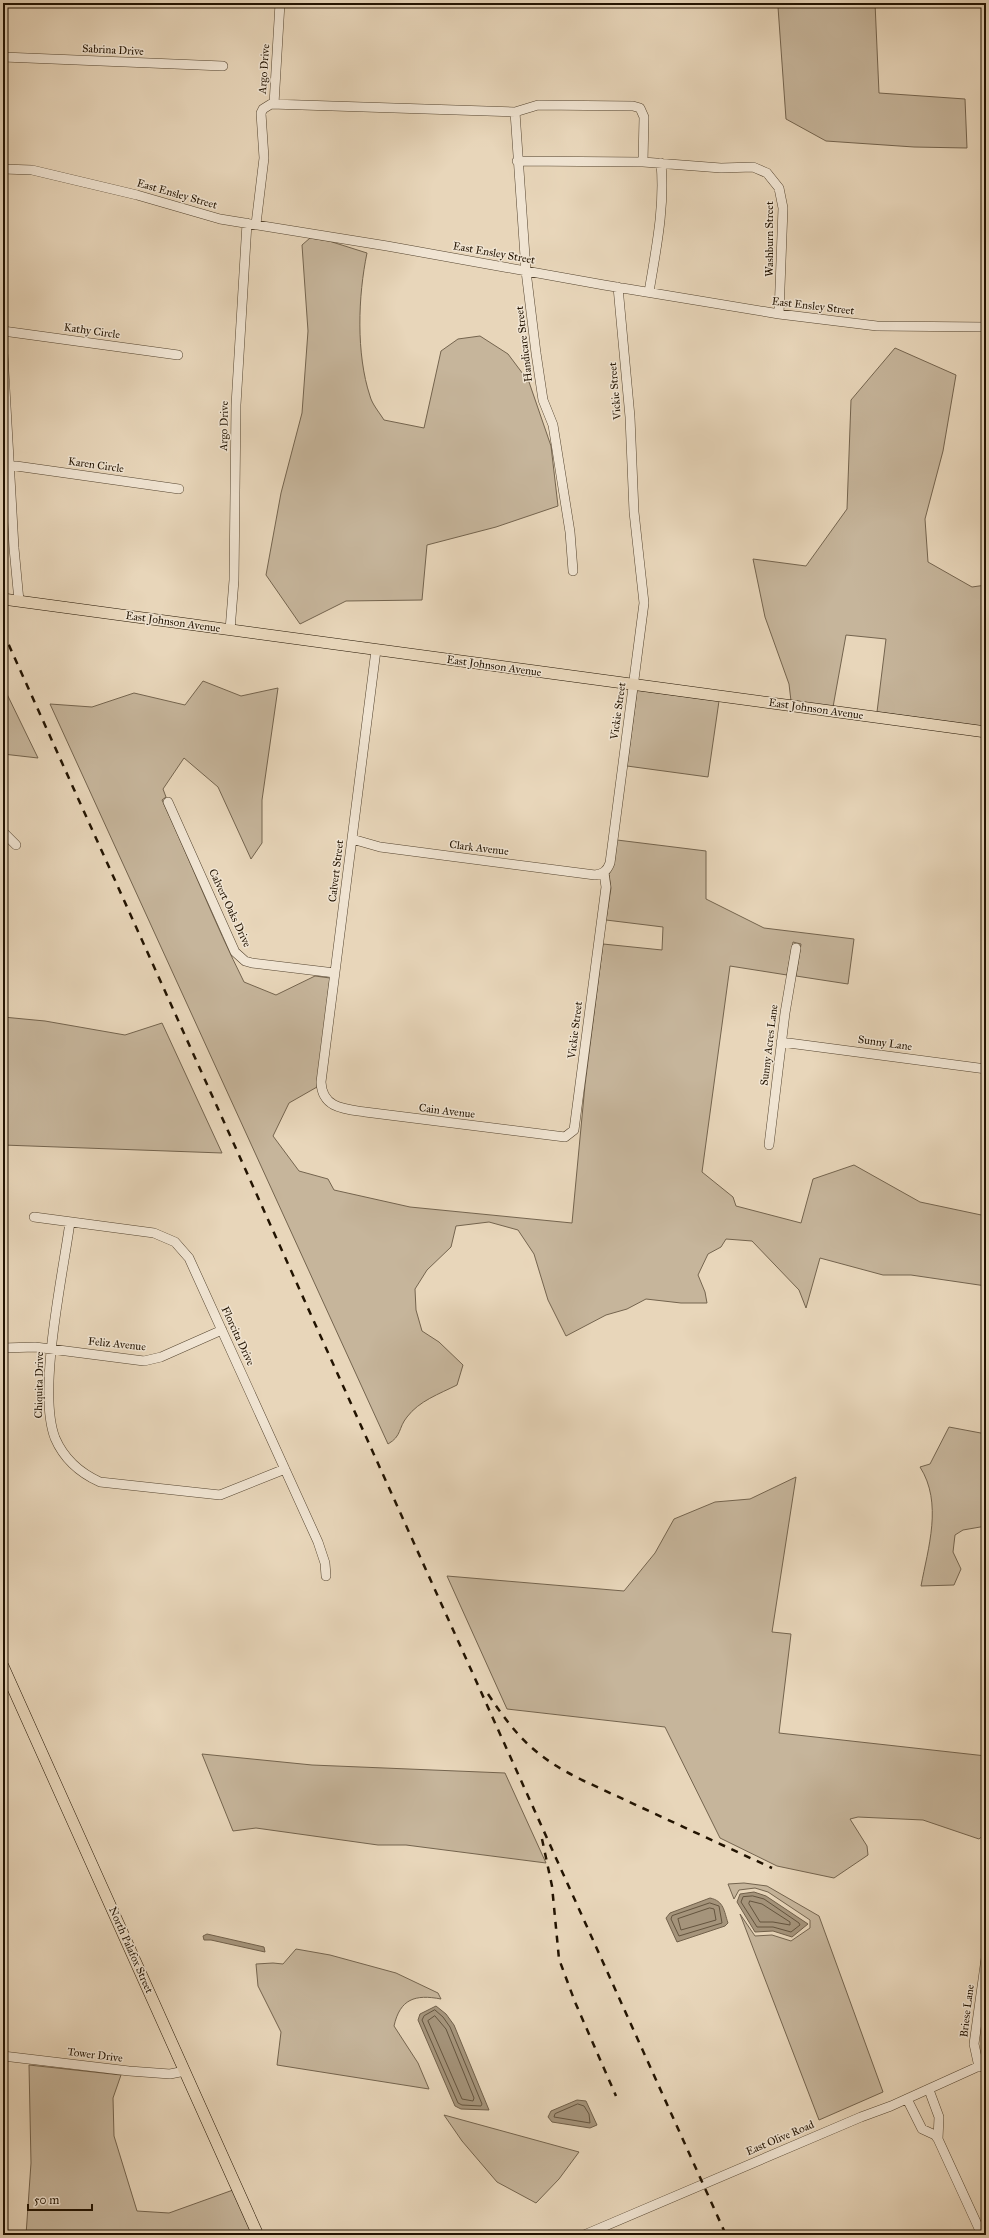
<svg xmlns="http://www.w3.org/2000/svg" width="989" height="2238" font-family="'IM FELL Great Primer',serif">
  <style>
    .green { fill: #c6b59b; stroke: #74644e }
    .water { fill: #a5947b; stroke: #71604a }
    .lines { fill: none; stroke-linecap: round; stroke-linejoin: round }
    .shore { stroke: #64543e; stroke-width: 1 }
    .minor-casing { stroke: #54442f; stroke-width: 10 }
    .major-casing { stroke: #221301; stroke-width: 12 }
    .minor { stroke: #f0e4d2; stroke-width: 9 }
    .major { stroke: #e8d6ba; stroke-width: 11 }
    .rail { stroke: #221301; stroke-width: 2.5; stroke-dasharray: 7 7; stroke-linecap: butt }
    .labels { text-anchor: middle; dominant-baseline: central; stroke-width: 3; stroke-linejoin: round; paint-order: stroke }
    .street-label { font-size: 11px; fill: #221301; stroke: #f0e4d2 }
  </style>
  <rect width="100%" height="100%" fill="#e8d6ba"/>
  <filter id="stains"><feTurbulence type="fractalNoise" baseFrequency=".005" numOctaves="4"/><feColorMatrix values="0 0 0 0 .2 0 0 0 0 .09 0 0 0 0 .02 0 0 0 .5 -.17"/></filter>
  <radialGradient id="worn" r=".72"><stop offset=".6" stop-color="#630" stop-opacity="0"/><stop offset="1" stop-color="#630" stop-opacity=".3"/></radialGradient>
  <path class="green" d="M 773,3 L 875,3 L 879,93 L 965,99 L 967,148 L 914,147 L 826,141 L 786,119 L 778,7 Z
    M 310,238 L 329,241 L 367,253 C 358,296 356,354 370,396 C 372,404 379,412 384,420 L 424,428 L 441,351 L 458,339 L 480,336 L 508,354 L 529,382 L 551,446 L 558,506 L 496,527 L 427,545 L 422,600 L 346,601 L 300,624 L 266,575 L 281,493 L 302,413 L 308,331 L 302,245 Z
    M 895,348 L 956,375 L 943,451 L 925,519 L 928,562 L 972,587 L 986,585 L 986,727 L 877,712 L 886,639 L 846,635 L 833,707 L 791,701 L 789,684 L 765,617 L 753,559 L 806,566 L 847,509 L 851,400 Z
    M 203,681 L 241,696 L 278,688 L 262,800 L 262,843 L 251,859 L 218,787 L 184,758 L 163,789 L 166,797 L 162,800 C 190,860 214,922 244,982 L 276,995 L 315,976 L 330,978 L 317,1087 L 289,1103 L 273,1136 L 299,1171 L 328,1179 L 334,1190 L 410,1207 L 572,1223 L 585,1085 L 603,944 L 662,950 L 663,927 L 606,920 L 611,888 L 609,874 L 614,864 L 617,840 L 706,851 L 706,899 L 764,928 L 854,939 L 848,984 L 796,976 L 801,944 L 793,942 L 787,975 L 730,966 L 702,1172 L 733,1197 L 736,1206 L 801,1223 L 813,1179 L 854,1165 L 920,1202 L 986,1216 L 986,1286 L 911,1275 L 883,1275 L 820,1258 L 806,1308 L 799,1290 L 752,1241 L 726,1239 L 721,1247 L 708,1254 L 698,1275 L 705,1292 L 707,1303 L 681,1303 L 646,1299 L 627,1309 L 606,1315 L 566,1336 L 548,1300 L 534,1254 L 518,1230 L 489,1222 L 456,1226 L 451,1247 L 427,1270 L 415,1289 L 416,1310 L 422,1331 L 439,1342 L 463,1365 L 457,1385 C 439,1394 419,1401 407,1417 C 398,1428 402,1436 388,1444 L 50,704 L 92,707 L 134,693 L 185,705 Z
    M 5,690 L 38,758 L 3,754 Z
    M 637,690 L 719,701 L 708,777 L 627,766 Z
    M 3,1017 L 45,1021 L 125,1035 L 162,1023 L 222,1153 L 3,1145 Z
    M 949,1427 L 986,1434 L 986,1526 L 963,1530 L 955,1535 L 953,1552 L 961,1569 L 954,1585 L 921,1586 C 928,1548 943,1503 920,1467 L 930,1464 Z
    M 796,1477 L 772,1632 L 791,1634 L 779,1733 L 986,1756 L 986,1833 L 979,1839 L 923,1820 L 858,1817 L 850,1819 L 867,1846 L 868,1855 L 834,1878 L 777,1866 L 720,1838 L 665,1727 L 507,1709 L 447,1576 L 624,1591 L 655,1553 L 674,1519 L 715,1502 L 750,1499 Z
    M 202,1754 L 312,1765 L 505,1773 L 546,1863 L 406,1845 L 378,1845 L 256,1828 L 233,1831 Z
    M 744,1883 L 767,1886 L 819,1916 L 883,2092 L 819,2120 L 740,1914 L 755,1936 L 772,1935 L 791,1941 L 810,1928 L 810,1920 L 768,1892 L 755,1888 L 739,1890 L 734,1899 L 728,1884 Z
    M 296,1949 L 330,1955 L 396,1973 L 438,1993 L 441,1999 C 415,1994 400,1999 394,2026 L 418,2063 L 429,2089 L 277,2065 L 281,2032 L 258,1986 L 256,1964 L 273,1963 L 283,1964 Z
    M 29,2065 L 121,2075 L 113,2098 L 114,2136 L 137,2211 L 169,2213 L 233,2190 L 253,2235 L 26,2235 L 31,2163 Z
    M 444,2115 L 579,2152 L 559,2179 L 536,2203 L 497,2182 L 462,2141 Z"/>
  <path class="water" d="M 754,1892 L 766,1896 L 808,1924 L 792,1937 L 773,1931 L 755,1932 L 737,1902 L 740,1894 Z
    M 710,1898 C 724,1901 724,1911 728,1923 L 725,1926 L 677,1942 L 666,1918 L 670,1913 Z
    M 207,1934 L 264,1947 L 265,1952 L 211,1940 L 204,1940 L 203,1936 Z
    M 436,2006 L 446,2014 L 454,2025 L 489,2110 L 461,2109 L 455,2106 L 418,2020 L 420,2014 Z
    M 577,2100 L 586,2101 L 597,2125 L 590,2128 L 552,2122 L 548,2117 L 551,2111 Z"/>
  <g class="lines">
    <path class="shore" d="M 753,1896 L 764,1899 L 799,1923 L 800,1925 L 791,1932 L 773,1927 L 757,1927 L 741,1902 L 743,1897 Z
      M 750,1901 L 762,1904 L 790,1922 L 790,1925 L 773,1922 L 760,1922 L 749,1904 Z
      M 710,1903 L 719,1906 L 722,1923 L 679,1936 L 671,1919 L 672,1916 Z
      M 710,1908 L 714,1909 L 716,1920 L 681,1930 L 678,1919 Z
      M 435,2010 L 443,2017 L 450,2027 L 482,2104 L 481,2106 L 462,2105 L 458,2103 L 422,2020 L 424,2016 Z
      M 435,2016 L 446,2029 L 474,2098 L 473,2101 L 462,2099 L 428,2021 Z
      M 578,2104 L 584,2106 L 589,2114 L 590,2123 L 554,2117 L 555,2114 Z"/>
    <defs>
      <path id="minor" d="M 3,57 L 223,66
        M 274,104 L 280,3
        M 515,112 L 526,271 L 536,353 L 543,400 L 553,425 L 570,532 L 573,571
        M 517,161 L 643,162 L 721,168 L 753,167 L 767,173 L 779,188 L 783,208 L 779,314
        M 3,169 L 32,170 L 137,195 L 220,219 L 387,246 L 604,285 L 779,314 L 877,326 L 986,327
        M 256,224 L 264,158 L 261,113 L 263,109 L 271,104 L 515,112 L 538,105 L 633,106 L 640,108 L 644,117 L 643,162
        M 649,292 C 656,249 665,207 661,163
        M 3,331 L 178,355
        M 3,353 L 14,548 L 19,601
        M 9,465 L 179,489
        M 230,630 L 234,580 L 236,405 L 247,223
        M 376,650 L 321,1082 C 322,1108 344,1109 365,1112 L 565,1137 L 574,1130 L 606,887 L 604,873
        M 168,802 L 235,952 L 245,961 L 252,963 L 335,973
        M 3,832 L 16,845
        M 352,839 L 380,847 L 595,875 C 603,874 607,871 610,863 L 644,603 L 634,512 L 630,417 L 618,287
        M 781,1042 L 986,1069
        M 769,1145 L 785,1013 L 796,948
        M 34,1217 L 154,1233 L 175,1242 L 189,1258 L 318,1542 L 325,1563 L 326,1576
        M 70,1222 C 63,1274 37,1392 55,1438 C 64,1459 80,1473 100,1482 L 220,1495 L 285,1469
        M 3,1348 L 35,1347 L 144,1361 L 161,1357 L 222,1330
        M 3,2056 L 129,2071 L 170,2074 L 185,2071
        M 979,2067 L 974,2044 L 986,1958
        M 929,2090 L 939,2117 L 938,2139 L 982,2235
        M 907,2099 L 922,2129 L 935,2135 L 938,2139
        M 584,2235 L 861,2117 L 891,2106 L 986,2063"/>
      <path id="major" d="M 3,599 L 986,732
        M 3,1666 L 258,2235"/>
    </defs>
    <use href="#minor" class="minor-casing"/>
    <use href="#major" class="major-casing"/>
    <use href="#minor" class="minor"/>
    <use href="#major" class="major"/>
    <path class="rail" d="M 3,632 L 726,2235
      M 488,1694 C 516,1736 535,1757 582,1780 L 772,1868
      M 542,1839 L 552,1886 L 559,1959 L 575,2002 L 616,2096"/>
  </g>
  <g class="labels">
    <g class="street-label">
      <text transform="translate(113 50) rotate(3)">Sabrina Drive</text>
      <text transform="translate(264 69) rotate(-86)">Argo Drive</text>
      <text transform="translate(177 194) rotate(16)">East Ensley Street</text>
      <text transform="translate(769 239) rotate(-90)">Washburn Street</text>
      <text transform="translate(494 253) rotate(10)">East Ensley Street</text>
      <text transform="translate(813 306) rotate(7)">East Ensley Street</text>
      <text transform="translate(92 331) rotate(8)">Kathy Circle</text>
      <text transform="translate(524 344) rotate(-97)">Handicare Street</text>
      <text transform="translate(615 391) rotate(-95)">Vickie Street</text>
      <text transform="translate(224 426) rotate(-89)">Argo Drive</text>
      <text transform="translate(96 465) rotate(8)">Karen Circle</text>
      <text transform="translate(173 622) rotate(8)">East Johnson Avenue</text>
      <text transform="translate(494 666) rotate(8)">East Johnson Avenue</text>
      <text transform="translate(816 709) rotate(8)">East Johnson Avenue</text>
      <text transform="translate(618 711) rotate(-82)">Vickie Street</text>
      <text transform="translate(479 848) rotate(7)">Clark Avenue</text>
      <text transform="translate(336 871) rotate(-83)">Calvert Street</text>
      <text transform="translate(230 908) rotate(65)">Calvert Oaks Drive</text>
      <text transform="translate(575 1030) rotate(-83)">Vickie Street</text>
      <text transform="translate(885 1043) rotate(8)">Sunny Lane</text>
      <text transform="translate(769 1045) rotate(-83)">Sunny Acres Lane</text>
      <text transform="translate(447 1111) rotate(7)">Cain Avenue</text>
      <text transform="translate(238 1336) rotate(65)">Florcita Drive</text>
      <text transform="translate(117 1344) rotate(6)">Feliz Avenue</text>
      <text transform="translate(39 1385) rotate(-89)">Chiquita Drive</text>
      <text transform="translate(131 1950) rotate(66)">North Palafox Street</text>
      <text transform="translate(967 2011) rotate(-83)">Briese Lane</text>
      <text transform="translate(95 2055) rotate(7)">Tower Drive</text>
      <text transform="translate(780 2138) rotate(-23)">East Olive Road</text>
    </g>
  </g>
  <rect width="989" height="2238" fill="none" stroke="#e8d6ba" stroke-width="16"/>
  <rect x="4" y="4" width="981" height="2230" fill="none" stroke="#221301" stroke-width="2"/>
  <rect x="8" y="8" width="973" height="2222" fill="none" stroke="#221301"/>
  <path d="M28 2204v6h64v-6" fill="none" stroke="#221301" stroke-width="2"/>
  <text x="34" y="2204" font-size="12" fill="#221301" stroke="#f0e4d2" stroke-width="3" paint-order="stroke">50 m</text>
  <rect width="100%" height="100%" filter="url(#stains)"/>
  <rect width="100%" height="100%" fill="url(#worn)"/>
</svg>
